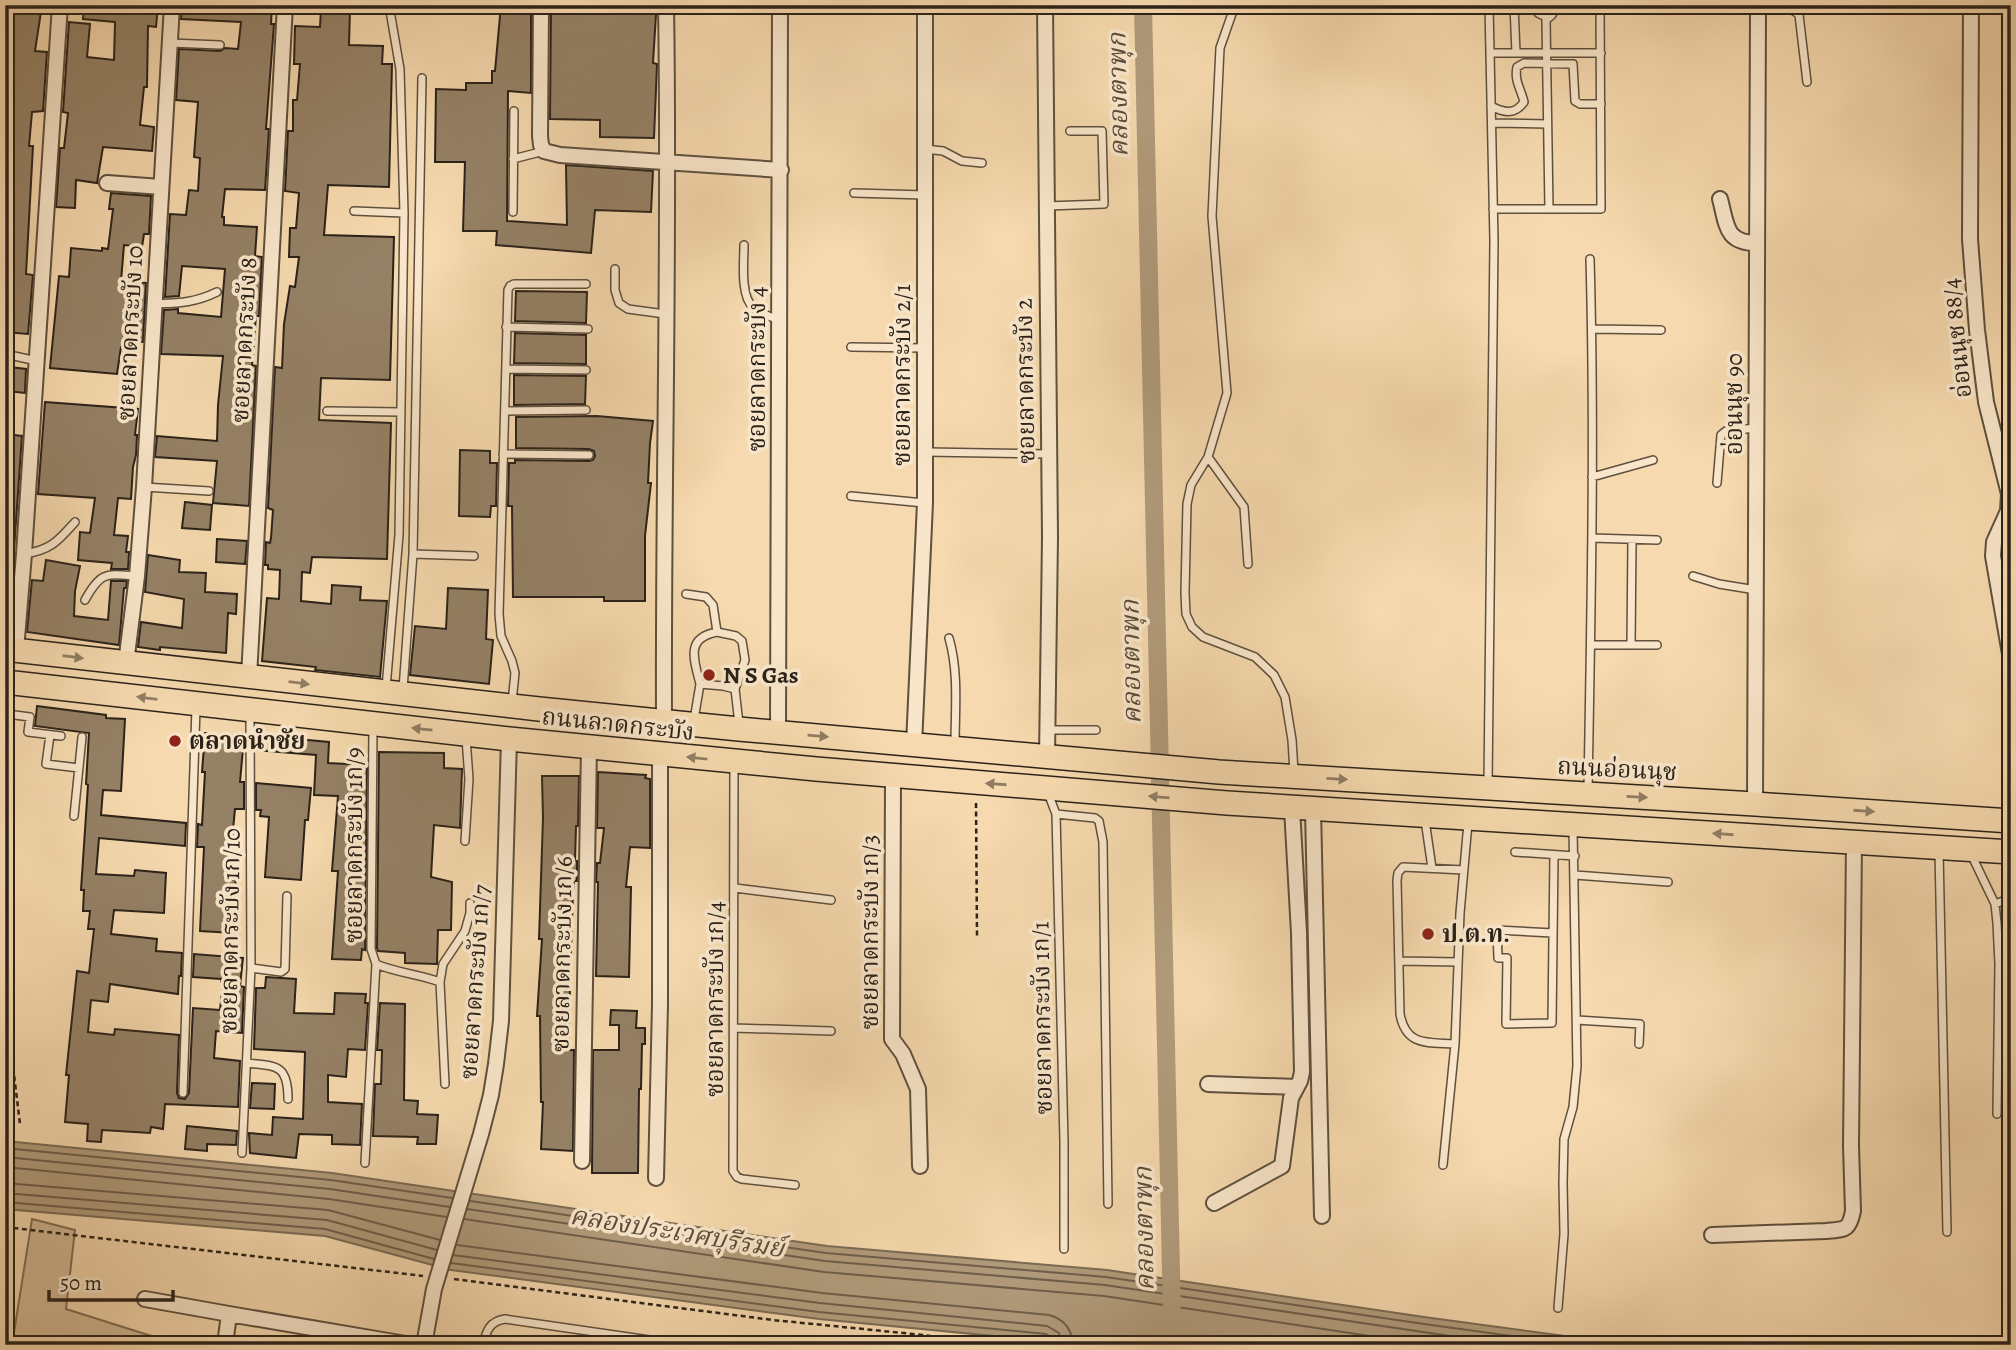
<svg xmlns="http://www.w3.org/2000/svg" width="2016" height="1350" font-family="Alegreya,'Noto Serif Thai',serif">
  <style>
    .green { fill: #d3ba95; stroke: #7f6e57; stroke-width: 2 }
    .water { fill: #b19b7b; stroke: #7b6b54; stroke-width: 2 }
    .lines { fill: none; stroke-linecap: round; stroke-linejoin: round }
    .shore { stroke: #6e5e4a; stroke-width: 2 }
    .canal { stroke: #b19b7b; stroke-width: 18 }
    .building { fill: #958166; stroke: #2b2219; stroke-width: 2 }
    .lane-casing { stroke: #5e503e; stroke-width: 10 }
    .street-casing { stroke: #5e503e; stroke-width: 18 }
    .primary-casing { stroke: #2b2219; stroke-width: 26 }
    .path { stroke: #2b2219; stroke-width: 2.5; stroke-dasharray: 5 3.5; stroke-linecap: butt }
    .lane { stroke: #f9e6ca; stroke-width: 7 }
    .street { stroke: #f9e6ca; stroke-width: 14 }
    .primary { stroke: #f6d9ae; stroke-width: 23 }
    .oneway { fill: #907e64 }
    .poi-dot { fill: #8f2418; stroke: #f9e6ca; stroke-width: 2.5 }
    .labels { text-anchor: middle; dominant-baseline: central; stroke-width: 7; stroke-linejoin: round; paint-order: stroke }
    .street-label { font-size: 24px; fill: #2b2219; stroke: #f9e6ca }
    .poi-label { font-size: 24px; font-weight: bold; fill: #2b2219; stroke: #f9e6ca; text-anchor: start }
    .water-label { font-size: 26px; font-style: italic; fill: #5a4c3b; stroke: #f9e6ca }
  </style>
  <rect width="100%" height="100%" fill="#f6d9ae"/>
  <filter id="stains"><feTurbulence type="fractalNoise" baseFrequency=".00286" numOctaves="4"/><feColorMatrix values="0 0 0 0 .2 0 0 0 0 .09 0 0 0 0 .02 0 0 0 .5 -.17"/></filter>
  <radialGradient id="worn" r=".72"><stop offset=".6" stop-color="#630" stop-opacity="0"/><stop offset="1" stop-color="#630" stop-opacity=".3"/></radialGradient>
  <path class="green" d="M 32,1219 L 75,1230 L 66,1309 L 180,1345 L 12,1345 Z"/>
  <path class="water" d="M 5,1141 L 332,1173 L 827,1246 L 1107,1270 L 1424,1317 L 1631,1345 L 1089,1345 L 1045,1341 L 819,1319 L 451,1270 L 325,1236 L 5,1209 Z"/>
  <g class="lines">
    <path class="shore" d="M 5,1148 L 331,1180 L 452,1198
      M 5,1157 L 330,1189 L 450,1207
      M 5,1167 L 329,1199 L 447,1217
      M 5,1183 L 328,1210 L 440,1240
      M 5,1193 L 327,1220 L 437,1250
      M 470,1201 L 826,1253 L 1106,1277 L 1424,1324 L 1578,1345
      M 5,1202 L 325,1229 L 434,1259
      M 467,1209 L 825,1261 L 1105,1285 L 1511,1345
      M 464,1219 L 824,1272 L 1104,1296 L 1430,1345
      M 457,1245 L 822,1293 L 1049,1315 C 1064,1319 1072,1329 1073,1345
      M 453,1255 L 820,1303 L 1047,1326 L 1059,1333 L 1062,1345
      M 451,1263 L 819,1312 L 1046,1334 L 1052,1338 L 1053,1345"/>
    <path class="canal" d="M 1143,5 L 1172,1317 L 1171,1345"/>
  </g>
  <path class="building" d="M 5,5 L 42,5 L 35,51 L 47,52 L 43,111 L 32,112 L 29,146 L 33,146 L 26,274 L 33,275 L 28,334 L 5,332 L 5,129 L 7,108 L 5,108 Z
    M 84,5 L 158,5 L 156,27 L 148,26 L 147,87 L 144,87 L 140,125 L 154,127 L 152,151 L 103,147 L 97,183 L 76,180 L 75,208 L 56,207 L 60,148 L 64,148 L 68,113 L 63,112 L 69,22 L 90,24 L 87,57 L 114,60 L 115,22 L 83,19 Z
    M 182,5 L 272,5 L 271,24 L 274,24 L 266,129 L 269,129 L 265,190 L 225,189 L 222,217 L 224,217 L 224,225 L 257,227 L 255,256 L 262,257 L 259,316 L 256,316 L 252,365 L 256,366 L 249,506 L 213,503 L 217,461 L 155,457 L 157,436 L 217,441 L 218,405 L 223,356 L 161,354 L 164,310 L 178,309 L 178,313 L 221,317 L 225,269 L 182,266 L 179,296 L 165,297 L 170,214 L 186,215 L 189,190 L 198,191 L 200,158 L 194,157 L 198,102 L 176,100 L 179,49 L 220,51 L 225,48 L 238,49 L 241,22 L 181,19 Z
    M 501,5 L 531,5 L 531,93 L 508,91 L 507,221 L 567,225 L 566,165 L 653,171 L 651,212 L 595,210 L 591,253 L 496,245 L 497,231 L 463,231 L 465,162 L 435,162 L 436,89 L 466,90 L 466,83 L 492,83 L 492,71 L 495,71 Z
    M 551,5 L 651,5 L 651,13 L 656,14 L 653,63 L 657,64 L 654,138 L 600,137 L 600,120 L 550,119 Z
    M 321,9 L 350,9 L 349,45 L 383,46 L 382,64 L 392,64 L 389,187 L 328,185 L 324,235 L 394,237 L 390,380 L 321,378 L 319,420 L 391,423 L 387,559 L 312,557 L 310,573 L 302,572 L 301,601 L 331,604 L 332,585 L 361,587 L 360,600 L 387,601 L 380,677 L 315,670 L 316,667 L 262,661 L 267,598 L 279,599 L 280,570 L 268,569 L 268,565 L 265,565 L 266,542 L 270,543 L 271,538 L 273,510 L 268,508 L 275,367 L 282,368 L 284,324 L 290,286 L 295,287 L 299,257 L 289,257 L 290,228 L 296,228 L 299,193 L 285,191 L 288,131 L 293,131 L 293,100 L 297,100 L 300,64 L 294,64 L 295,26 L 320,27 Z
    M 111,193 L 151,196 L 149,234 L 144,234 L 142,247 L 124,245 L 121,281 L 146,283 L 143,342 L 122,340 L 117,374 L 50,368 L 59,276 L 69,277 L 71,248 L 102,251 L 102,248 L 108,249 L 113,209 L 109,209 Z
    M 516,291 L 587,292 L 586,323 L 515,321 Z
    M 515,333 L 586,335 L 586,364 L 514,363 Z
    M 9,367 L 26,369 L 25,393 L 7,391 Z
    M 514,375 L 586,376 L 585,404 L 514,405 Z
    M 45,402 L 138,409 L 135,435 L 137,435 L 136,455 L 133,467 L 131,499 L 118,498 L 114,535 L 128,536 L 126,552 L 129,552 L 128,569 L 111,569 L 112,563 L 78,560 L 80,532 L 90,533 L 95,498 L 38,494 Z
    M 597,416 L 653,421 L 650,443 L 648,483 L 651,483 L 645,536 L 645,601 L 604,601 L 604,597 L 513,597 L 512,506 L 508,506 L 509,463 L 515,463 L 515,460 L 589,461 L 593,460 L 595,456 L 594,451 L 589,449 L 516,448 L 516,417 Z
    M 5,434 L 22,436 L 10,607 L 5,606 Z
    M 460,450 L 490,451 L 490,463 L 497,463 L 496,506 L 491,506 L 490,517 L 459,516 Z
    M 185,502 L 212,505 L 210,530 L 182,528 Z
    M 217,539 L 247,541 L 245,564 L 216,562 Z
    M 148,555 L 180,560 L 179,572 L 206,573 L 205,592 L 237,594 L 236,614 L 228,613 L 226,653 L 160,647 L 160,650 L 138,647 L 141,622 L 182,628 L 184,599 L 145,592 Z
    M 46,560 L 80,566 L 75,591 L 74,616 L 108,620 L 111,581 L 127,581 L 126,588 L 124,588 L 119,645 L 27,632 L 32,580 L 43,581 Z
    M 448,588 L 488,590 L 486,639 L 493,640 L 489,684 L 410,675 L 415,626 L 446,629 Z
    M 37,706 L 106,715 L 106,718 L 125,719 L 121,791 L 103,790 L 101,815 L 186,823 L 185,846 L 99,838 L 96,874 L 134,876 L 135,870 L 166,873 L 164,913 L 114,910 L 111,934 L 157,939 L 156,951 L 182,953 L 181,976 L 179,976 L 178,994 L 110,984 L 108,1002 L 91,1000 L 88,1032 L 114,1035 L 115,1029 L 179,1035 L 177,1093 L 179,1098 L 185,1099 L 189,1093 L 193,1008 L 220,1010 L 223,982 L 221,982 L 221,979 L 193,977 L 194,954 L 243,958 L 240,986 L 244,987 L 242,1033 L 216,1031 L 214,1058 L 240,1061 L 238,1107 L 165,1104 L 163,1129 L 151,1127 L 150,1133 L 102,1130 L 101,1142 L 87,1141 L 88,1124 L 65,1122 L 69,1075 L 66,1075 L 77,971 L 89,973 L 94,929 L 88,929 L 90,911 L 83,911 L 84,890 L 81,890 L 88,785 L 86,784 L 89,733 L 35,726 Z
    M 205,733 L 244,737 L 240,782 L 244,782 L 244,809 L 235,809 L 231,851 L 237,851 L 233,933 L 200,931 L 204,847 L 197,847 L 198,824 L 202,825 L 205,772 L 202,772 Z
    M 263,736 L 329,742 L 328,763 L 367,765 L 365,950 L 362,949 L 361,960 L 332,959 L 338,871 L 332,871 L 338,796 L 314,795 L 316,755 L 256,750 L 256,738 L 263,738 Z
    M 379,752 L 444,753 L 444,768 L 462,769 L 460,828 L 434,825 L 431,877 L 452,882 L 451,930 L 438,930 L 437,964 L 405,963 L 405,953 L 378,951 L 377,948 Z
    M 598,772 L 646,775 L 645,778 L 650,779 L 650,848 L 630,847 L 626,887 L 631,887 L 629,977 L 596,976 L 598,882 L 596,882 L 597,863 L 600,863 L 604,828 L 597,828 Z
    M 542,776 L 579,776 L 578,826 L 576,826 L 575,861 L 577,861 L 577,881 L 574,881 L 573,891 L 569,1019 L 569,1050 L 574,1050 L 573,1151 L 541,1149 L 543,1102 L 541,1102 L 540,1016 L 537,1016 L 542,939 L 539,939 L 543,818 Z
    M 256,783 L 311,788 L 308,820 L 305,820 L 301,880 L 265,877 L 269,817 L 260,816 L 261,810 L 256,810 Z
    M 266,977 L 296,979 L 294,1013 L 334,1014 L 335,993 L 366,994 L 365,1003 L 368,1003 L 365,1050 L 348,1049 L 346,1077 L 328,1075 L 328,1102 L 362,1104 L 360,1145 L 332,1144 L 332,1135 L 299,1134 L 296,1158 L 250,1153 L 249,1133 L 272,1135 L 273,1117 L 303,1119 L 305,1052 L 254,1049 L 256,988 L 265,988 Z
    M 380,1003 L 405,1004 L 404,1100 L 418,1101 L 417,1114 L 438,1115 L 436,1144 L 417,1144 L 418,1137 L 373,1136 L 375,1084 L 381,1084 L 382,1050 L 377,1050 Z
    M 611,1010 L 637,1011 L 636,1028 L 645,1028 L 645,1044 L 642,1044 L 641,1089 L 639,1089 L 638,1173 L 592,1173 L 593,1050 L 619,1050 L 619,1025 L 610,1025 Z
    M 252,1083 L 275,1084 L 274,1109 L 250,1108 Z
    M 187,1126 L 237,1131 L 236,1145 L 207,1144 L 207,1151 L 185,1149 Z"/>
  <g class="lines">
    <defs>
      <path id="lane" d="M 1235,5 L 1220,48 L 1212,216 L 1227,393 L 1208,457 L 1191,485 L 1187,504 L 1185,593 L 1186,614 L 1192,627 L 1203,637 L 1255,657 L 1274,675 L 1285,697 L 1292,740 L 1294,772
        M 1514,5 L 1516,53
        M 1533,5 L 1538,13 L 1548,18
        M 1758,6 C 1772,7 1788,4 1799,15 L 1807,82
        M 925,12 L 947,5
        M 170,43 L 220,45
        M 1490,53 L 1601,53
        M 1491,106 C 1504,113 1515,115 1524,102 C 1521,89 1514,81 1517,67 L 1524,63 L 1573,64 L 1575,101 L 1580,104 L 1601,104
        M 1492,123 L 1547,124
        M 925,149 L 943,151 L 962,161 L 982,163
        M 513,159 L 544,151
        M 854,193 L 925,195
        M 1046,206 L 1104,204 L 1102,131 L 1070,131
        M 1493,209 L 1601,209 L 1600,5
        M 1549,209 L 1546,20 L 1552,15 L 1557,5
        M 354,211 L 404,213
        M 513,212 L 514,111
        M 744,245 C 744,261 740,296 753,307 C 761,314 770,317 780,320
        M 615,269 L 615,290 L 619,303 L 628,309 L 665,314
        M 155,304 C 179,303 194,303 217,292
        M 506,327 L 588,329
        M 1592,329 L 1661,330
        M 851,347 L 925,348
        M 5,354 L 37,361
        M 506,369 L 586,370
        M 327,411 L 401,412
        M 505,411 L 586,410
        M 926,452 L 1049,454
        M 503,454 L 589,455
        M 1208,457 L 1244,507 L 1248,564
        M 1592,477 L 1653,460
        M 1717,483 L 1721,435 L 1726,431 L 1756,428
        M 144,487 L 209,491
        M 851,496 L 924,503
        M 1592,538 L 1657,540
        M 24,554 C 51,550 58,541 75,522
        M 413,554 L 474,556
        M 1693,576 L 1719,584 L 1756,590
        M 686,594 L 706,597 L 713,605 L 717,632 L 736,636 L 742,641 L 745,660 L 735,689
        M 85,600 C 101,571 106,574 137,576
        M 949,638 C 959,673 955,709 955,745
        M 1592,645 L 1657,645
        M 1631,645 L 1632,540
        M 700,684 C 694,659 685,638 717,632
        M 386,688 L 399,535 L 404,213 L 400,69 L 389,5
        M 403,689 L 413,554 L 422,78
        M 512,702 L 515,673 L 512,661 L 501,636 L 499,614 L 508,290 L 510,286 L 514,284 L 586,284
        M 7,714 L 30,717 L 28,732 L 61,736
        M 694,720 L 700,684 L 723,686 L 735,689 L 739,724
        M 373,728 L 371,949 L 376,964 C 397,973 419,974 440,982 L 445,1084
        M 1047,730 L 1096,730
        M 5,733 L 10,686
        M 50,735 L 46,764 L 79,768
        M 734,765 L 733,1171 L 737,1177 L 742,1179 L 795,1185
        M 1488,784 L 1494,241 L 1489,5
        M 1588,790 C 1591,613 1595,436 1590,259
        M 1048,793 L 1056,814 L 1064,1142 L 1064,1249
        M 1056,814 L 1095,818 L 1099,821 L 1103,842 L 1108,1204
        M 74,816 L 82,737
        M 1425,820 L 1432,868
        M 465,841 L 469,779 L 466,738
        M 1939,851 L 1947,1232
        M 1515,852 L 1575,856
        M 1971,854 L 1995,904 L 1997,923 L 1999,964 L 1997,1114
        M 1575,875 L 1668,882
        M 735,888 L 831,900
        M 1995,904 L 2006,900 L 2011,896
        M 1553,933 L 1497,930 L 1498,958 L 1507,958 L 1506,1024 L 1552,1023 L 1554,855
        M 1399,961 L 1458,962
        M 251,968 L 281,972 L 285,969 L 287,896
        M 440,982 L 443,964 L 465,931 L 470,913 L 470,903
        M 1577,1020 L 1640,1024 L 1639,1044
        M 734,1028 L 831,1031
        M 1455,1044 C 1428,1042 1406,1047 1400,1014 L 1397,880 L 1398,873 L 1403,867 L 1464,870
        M 247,1063 C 276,1066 288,1064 288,1099
        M 183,1093 L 196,708
        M 242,1153 L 251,968 L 250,713
        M 365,1163 L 376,964
        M 1443,1165 L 1455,1044 L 1460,913 L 1468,823
        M 1558,1308 L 1564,1234 L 1563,1183 L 1564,1139 L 1573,1107 L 1577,1066 L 1573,828
        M 483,1345 C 486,1331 490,1321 505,1319 L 684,1345"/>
      <path id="street" d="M 541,5 L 540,136 L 541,145 L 544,151 L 560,155 L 781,170
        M 1045,5 L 1050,537 L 1047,757
        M 1971,5 L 1970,239 L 1977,330 L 1986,402 L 2009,494 L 2008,511 L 1994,542 L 1993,556 L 2011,660
        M 107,183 L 161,187
        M 1720,199 C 1727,225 1725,243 1757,243
        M 16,650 L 24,554 L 60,5
        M 126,663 L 137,576 L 144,487 L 172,5
        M 249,677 L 285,5
        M 664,721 C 663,483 670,244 666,5
        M 778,732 L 780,5
        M 914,745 L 925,503 L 925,5
        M 893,776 L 892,1039 L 903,1054 L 918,1089 L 920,1166
        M 1755,804 L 1758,5
        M 1313,809 L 1322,1216
        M 1208,1084 L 1297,1087
        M 582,1161 L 589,747
        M 656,1178 L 660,1004 L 660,754
        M 1214,1203 L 1282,1166 L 1291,1098 L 1300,1081 L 1302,1072 L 1299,933 L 1292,808
        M 1712,1235 L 1826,1231 C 1845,1229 1849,1231 1853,1211 L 1851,1146 L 1854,842
        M 145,1299 L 229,1314
        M 225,1345 L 229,1314 L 406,1344
        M 424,1345 L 434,1289 L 481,1134 L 491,1095 L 496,1064 L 501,1021 L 509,739"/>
      <path id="primary" d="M 5,649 L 539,709 L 739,729 L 1219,772 L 1755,804 L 2011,821
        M 5,682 L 509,739 L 816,769 L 1227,803 L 2011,852"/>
    </defs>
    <use href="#lane" class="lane-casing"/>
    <use href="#street" class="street-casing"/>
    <use href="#primary" class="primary-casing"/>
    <path class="path" d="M 976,803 L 977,936
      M 5,1000 L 20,1124
      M 5,1227 L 423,1276
      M 454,1279 L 773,1320 L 923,1335 L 993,1345"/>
    <use href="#lane" class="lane"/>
    <use href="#street" class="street"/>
    <use href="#primary" class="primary"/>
  </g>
  <defs><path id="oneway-solid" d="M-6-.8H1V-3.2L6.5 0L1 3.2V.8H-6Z" transform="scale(1.75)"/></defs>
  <g class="oneway">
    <use href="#oneway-solid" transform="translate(73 657) rotate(7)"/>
    <use href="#oneway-solid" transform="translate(299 683) rotate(7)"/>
    <use href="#oneway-solid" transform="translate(147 698) rotate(-173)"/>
    <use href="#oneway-solid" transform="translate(422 729) rotate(-174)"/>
    <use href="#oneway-solid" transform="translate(818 736) rotate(5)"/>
    <use href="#oneway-solid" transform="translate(697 758) rotate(-174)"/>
    <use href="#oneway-solid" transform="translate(1337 779) rotate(3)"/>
    <use href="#oneway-solid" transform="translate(996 784) rotate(-176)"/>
    <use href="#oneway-solid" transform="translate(1159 797) rotate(-175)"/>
    <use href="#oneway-solid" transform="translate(1637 797) rotate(3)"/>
    <use href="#oneway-solid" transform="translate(1864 811) rotate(4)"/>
    <use href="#oneway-solid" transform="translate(1723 834) rotate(-176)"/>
  </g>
  <g class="poi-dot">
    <circle cx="709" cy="675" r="7"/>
    <circle cx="175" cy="741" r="7"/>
    <circle cx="1428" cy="934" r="7"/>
  </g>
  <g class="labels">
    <g class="street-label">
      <text transform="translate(130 333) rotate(-87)">ซอยลาดกระบัง 10</text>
      <text transform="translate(1957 338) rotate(-96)">อ่อนนุช 88/4</text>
      <text transform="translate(244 340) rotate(-87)">ซอยลาดกระบัง 8</text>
      <text transform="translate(757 369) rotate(-90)">ซอยลาดกระบัง 4</text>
      <text transform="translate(902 375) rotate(-90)">ซอยลาดกระบัง 2/1</text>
      <text transform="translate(1025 381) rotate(-91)">ซอยลาดกระบัง 2</text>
      <text transform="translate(1734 404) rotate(-90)">อ่อนนุช 90</text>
      <text transform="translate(618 724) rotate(6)">ถนนลาดกระบัง</text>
      <text transform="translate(1617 769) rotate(3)">ถนนอ่อนนุช</text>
      <text transform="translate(354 845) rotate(-90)">ซอยลาดกระบัง 1ก/9</text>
      <text transform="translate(230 931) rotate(-89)">ซอยลาดกระบัง 1ก/10</text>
      <text transform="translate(870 932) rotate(-90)">ซอยลาดกระบัง 1ก/3</text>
      <text transform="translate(562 954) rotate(-89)">ซอยลาดกระบัง 1ก/6</text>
      <text transform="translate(475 982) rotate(-86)">ซอยลาดกระบัง 1ก/7</text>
      <text transform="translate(715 999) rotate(-90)">ซอยลาดกระบัง 1ก/4</text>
      <text transform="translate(1042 1018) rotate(-91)">ซอยลาดกระบัง 1ก/1</text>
    </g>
    <g class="poi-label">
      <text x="723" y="675">N S Gas</text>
      <text x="189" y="741">ตลาดนำชัย</text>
      <text x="1442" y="934">ป.ต.ท.</text>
    </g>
    <g class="water-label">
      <text transform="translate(1118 95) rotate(-91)">คลองตาพุก</text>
      <text transform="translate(1131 662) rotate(-91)">คลองตาพุก</text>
      <text transform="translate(1144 1229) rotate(-91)">คลองตาพุก</text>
      <text transform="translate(677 1232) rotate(9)">คลองประเวศบุรีรมย์</text>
    </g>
  </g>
  <rect width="2016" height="1350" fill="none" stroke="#f6d9ae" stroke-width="28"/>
  <rect x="7" y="7" width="2002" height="1336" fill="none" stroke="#2b2219" stroke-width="3.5"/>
  <rect x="14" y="14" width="1988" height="1322" fill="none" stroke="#2b2219" stroke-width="2"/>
  <path d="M49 1290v10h124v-10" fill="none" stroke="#2b2219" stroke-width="3.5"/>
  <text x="60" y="1290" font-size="21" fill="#2b2219" stroke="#f9e6ca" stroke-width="5" paint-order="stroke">50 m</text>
  <rect width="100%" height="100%" filter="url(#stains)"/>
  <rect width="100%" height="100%" fill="url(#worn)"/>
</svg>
